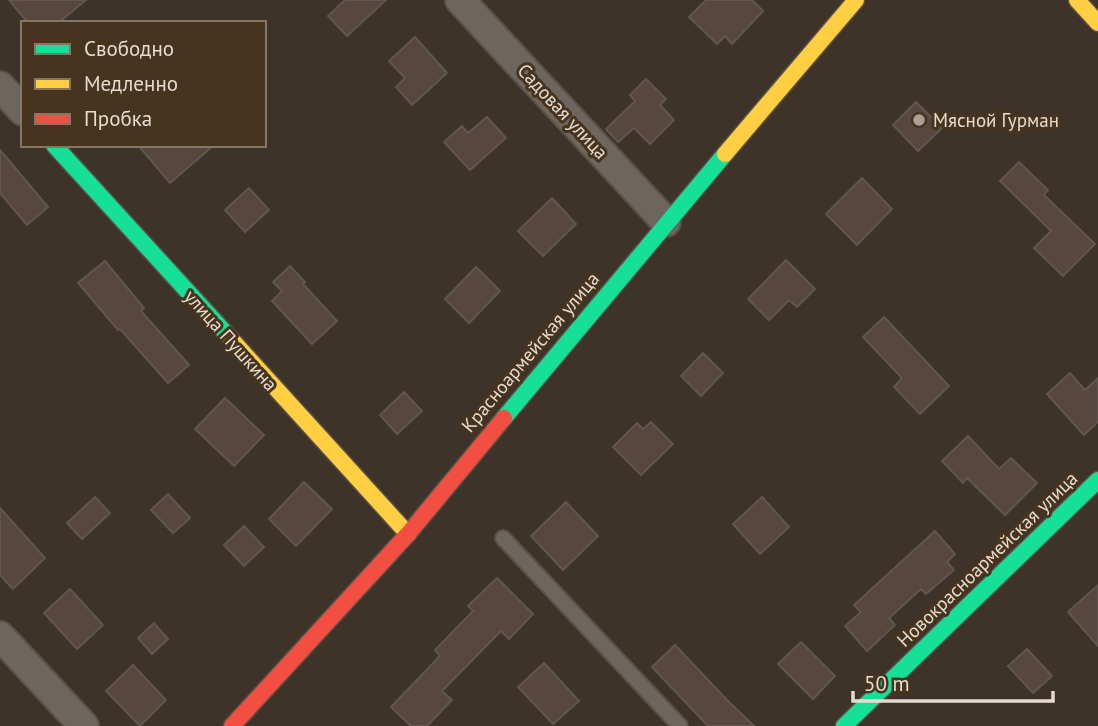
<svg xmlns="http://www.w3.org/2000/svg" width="1098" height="726" font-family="'PT Sans',sans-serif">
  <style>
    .building { fill: #58473f; stroke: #615650; stroke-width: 2 }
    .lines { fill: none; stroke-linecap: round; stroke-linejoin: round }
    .lane-casing { stroke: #5a5147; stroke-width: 18 }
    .street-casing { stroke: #5a5147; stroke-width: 32 }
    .fast-casing { stroke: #5a5147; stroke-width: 19 }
    .slow-casing { stroke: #5a5147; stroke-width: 19 }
    .jam-casing { stroke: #5a5147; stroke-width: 19 }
    .lane { stroke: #6d665e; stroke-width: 14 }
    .street { stroke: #6d665e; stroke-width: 28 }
    .fast { stroke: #16e098; stroke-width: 16 }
    .slow { stroke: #ffcf43; stroke-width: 16 }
    .jam { stroke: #f24e42; stroke-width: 16 }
    .poi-dot { fill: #aca095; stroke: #46341f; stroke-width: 2.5 }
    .labels { text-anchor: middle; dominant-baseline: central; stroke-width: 6; stroke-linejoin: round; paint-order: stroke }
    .street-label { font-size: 19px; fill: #e7dbcf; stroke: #46341f }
    .poi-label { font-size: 19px; fill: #e7dbcf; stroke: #46341f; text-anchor: start }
  </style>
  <rect width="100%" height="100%" fill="#3d3328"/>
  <path class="building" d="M 9,0 L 86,0 L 58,23 L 28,23 Z
    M 345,0 L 386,0 L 347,36 L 328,16 Z
    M 706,0 L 752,0 L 763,11 L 732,44 L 725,36 L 717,44 L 689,17 Z
    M 415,37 L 447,73 L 412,105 L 396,87 L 405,78 L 389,61 Z
    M 646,79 L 666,99 L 660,105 L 674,120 L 650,144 L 634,128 L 618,142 L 606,129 L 635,101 L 630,95 Z
    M 916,102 L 942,128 L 918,151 L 893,125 Z
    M 487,117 L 506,138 L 470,170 L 444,142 L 462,126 L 468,133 Z
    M 138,145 L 214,145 L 170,183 Z
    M 0,150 L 48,207 L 27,225 L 0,193 Z
    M 1019,162 L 1048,190 L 1044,195 L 1095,244 L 1063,276 L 1034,248 L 1051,231 L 1000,181 Z
    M 862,178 L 892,209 L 857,245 L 826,214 Z
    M 249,188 L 269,210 L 245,232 L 225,210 Z
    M 552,198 L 576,224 L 543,256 L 518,231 Z
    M 786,260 L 815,289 L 797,307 L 789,300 L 769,320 L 748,299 Z
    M 105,261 L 144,308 L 141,311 L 189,365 L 168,383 L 120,329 L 118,330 L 78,283 Z
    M 290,266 L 305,282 L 303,284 L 337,321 L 312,344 L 272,301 L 282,291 L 273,282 Z
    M 476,267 L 500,291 L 469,323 L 445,299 Z
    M 884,317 L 949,386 L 920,414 L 894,387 L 902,378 L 863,337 Z
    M 703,353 L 723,373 L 701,396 L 681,376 Z
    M 1070,373 L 1085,390 L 1098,378 L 1098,422 L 1084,435 L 1047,394 Z
    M 404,392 L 422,411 L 397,434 L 380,415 Z
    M 225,398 L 264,435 L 234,466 L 195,429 Z
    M 651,422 L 673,444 L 641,475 L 613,447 L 637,423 L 643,429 Z
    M 968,436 L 999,469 L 1011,458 L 1037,483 L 1005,515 L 967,478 L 963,483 L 942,461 Z
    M 304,482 L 332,509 L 296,546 L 269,519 Z
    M 168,494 L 190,518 L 173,533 L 151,510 Z
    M 95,497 L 110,513 L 82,539 L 67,523 Z
    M 762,497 L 789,527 L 760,554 L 733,524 Z
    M 566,502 L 598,536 L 563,570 L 531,536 Z
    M 0,508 L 45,558 L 13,589 L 0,575 Z
    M 244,526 L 264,547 L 244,566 L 224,545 Z
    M 935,531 L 955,554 L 947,562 L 954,570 L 926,594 L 921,589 L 889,618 L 895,625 L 867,651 L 845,626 L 861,612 L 854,605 Z
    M 497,578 L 533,614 L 509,639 L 501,631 L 442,691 L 452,700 L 427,726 L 411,726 L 391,707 L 440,656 L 435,650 L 473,611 L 468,606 Z
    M 1098,585 L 1098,646 L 1068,612 Z
    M 70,589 L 103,625 L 77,649 L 44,613 Z
    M 154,623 L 168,639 L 152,654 L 138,638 Z
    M 801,642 L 835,676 L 813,699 L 778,664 Z
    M 675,645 L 727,700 L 754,726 L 708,726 L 652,667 Z
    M 1027,649 L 1052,676 L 1033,693 L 1008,666 Z
    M 544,663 L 579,701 L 553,724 L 518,687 Z
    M 133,665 L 166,700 L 140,726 L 106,691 Z"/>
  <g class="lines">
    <defs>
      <path id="lane" d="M 503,538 L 680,726"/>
      <path id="street" d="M 460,0 L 666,222
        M 0,86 L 23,111
        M 0,636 L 84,726"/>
      <path id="fast" d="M 54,145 L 231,339
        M 504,418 L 725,154
        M 844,726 L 1098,480"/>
      <path id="slow" d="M 1077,0 L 1098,23
        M 725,154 L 856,0
        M 231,339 L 408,534"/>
      <path id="jam" d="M 232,726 L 408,534 L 504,418"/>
    </defs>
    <use href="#lane" class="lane-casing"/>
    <use href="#street" class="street-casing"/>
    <use href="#fast" class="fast-casing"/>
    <use href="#slow" class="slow-casing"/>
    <use href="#jam" class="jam-casing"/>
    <use href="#lane" class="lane"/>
    <use href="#street" class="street"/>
    <use href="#fast" class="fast"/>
    <use href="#slow" class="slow"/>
    <use href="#jam" class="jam"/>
  </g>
  <circle class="poi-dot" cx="919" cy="120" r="7"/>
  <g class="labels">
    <g class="street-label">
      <text transform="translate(563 111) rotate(47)">Садовая улица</text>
      <text transform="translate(231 340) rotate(48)">улица Пушкина</text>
      <text transform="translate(530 352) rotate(-50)">Красноармейская улица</text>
      <text transform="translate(987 559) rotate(-44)">Новокрасноармейская улица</text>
    </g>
    <g class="poi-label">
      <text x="933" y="120">Мясной Гурман</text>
    </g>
  </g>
  <rect x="21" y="21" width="245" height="126" fill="#46341f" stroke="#867765" stroke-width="2"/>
  <rect x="35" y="44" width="35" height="10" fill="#16e098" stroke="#867765" stroke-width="2"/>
  <text x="84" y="56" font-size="21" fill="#e7dbcf">Свободно</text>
  <rect x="35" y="79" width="35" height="10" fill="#ffcf43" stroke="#867765" stroke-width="2"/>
  <text x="84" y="91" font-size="21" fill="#e7dbcf">Медленно</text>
  <rect x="35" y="114" width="35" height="10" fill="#f24e42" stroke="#867765" stroke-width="2"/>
  <text x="84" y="126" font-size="21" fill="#e7dbcf">Пробка</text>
  <path d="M853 691v10h200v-10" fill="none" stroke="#e7dbcf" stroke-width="3.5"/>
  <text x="864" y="691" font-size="21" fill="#e7dbcf" stroke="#46341f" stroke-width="5" paint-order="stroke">50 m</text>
</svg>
